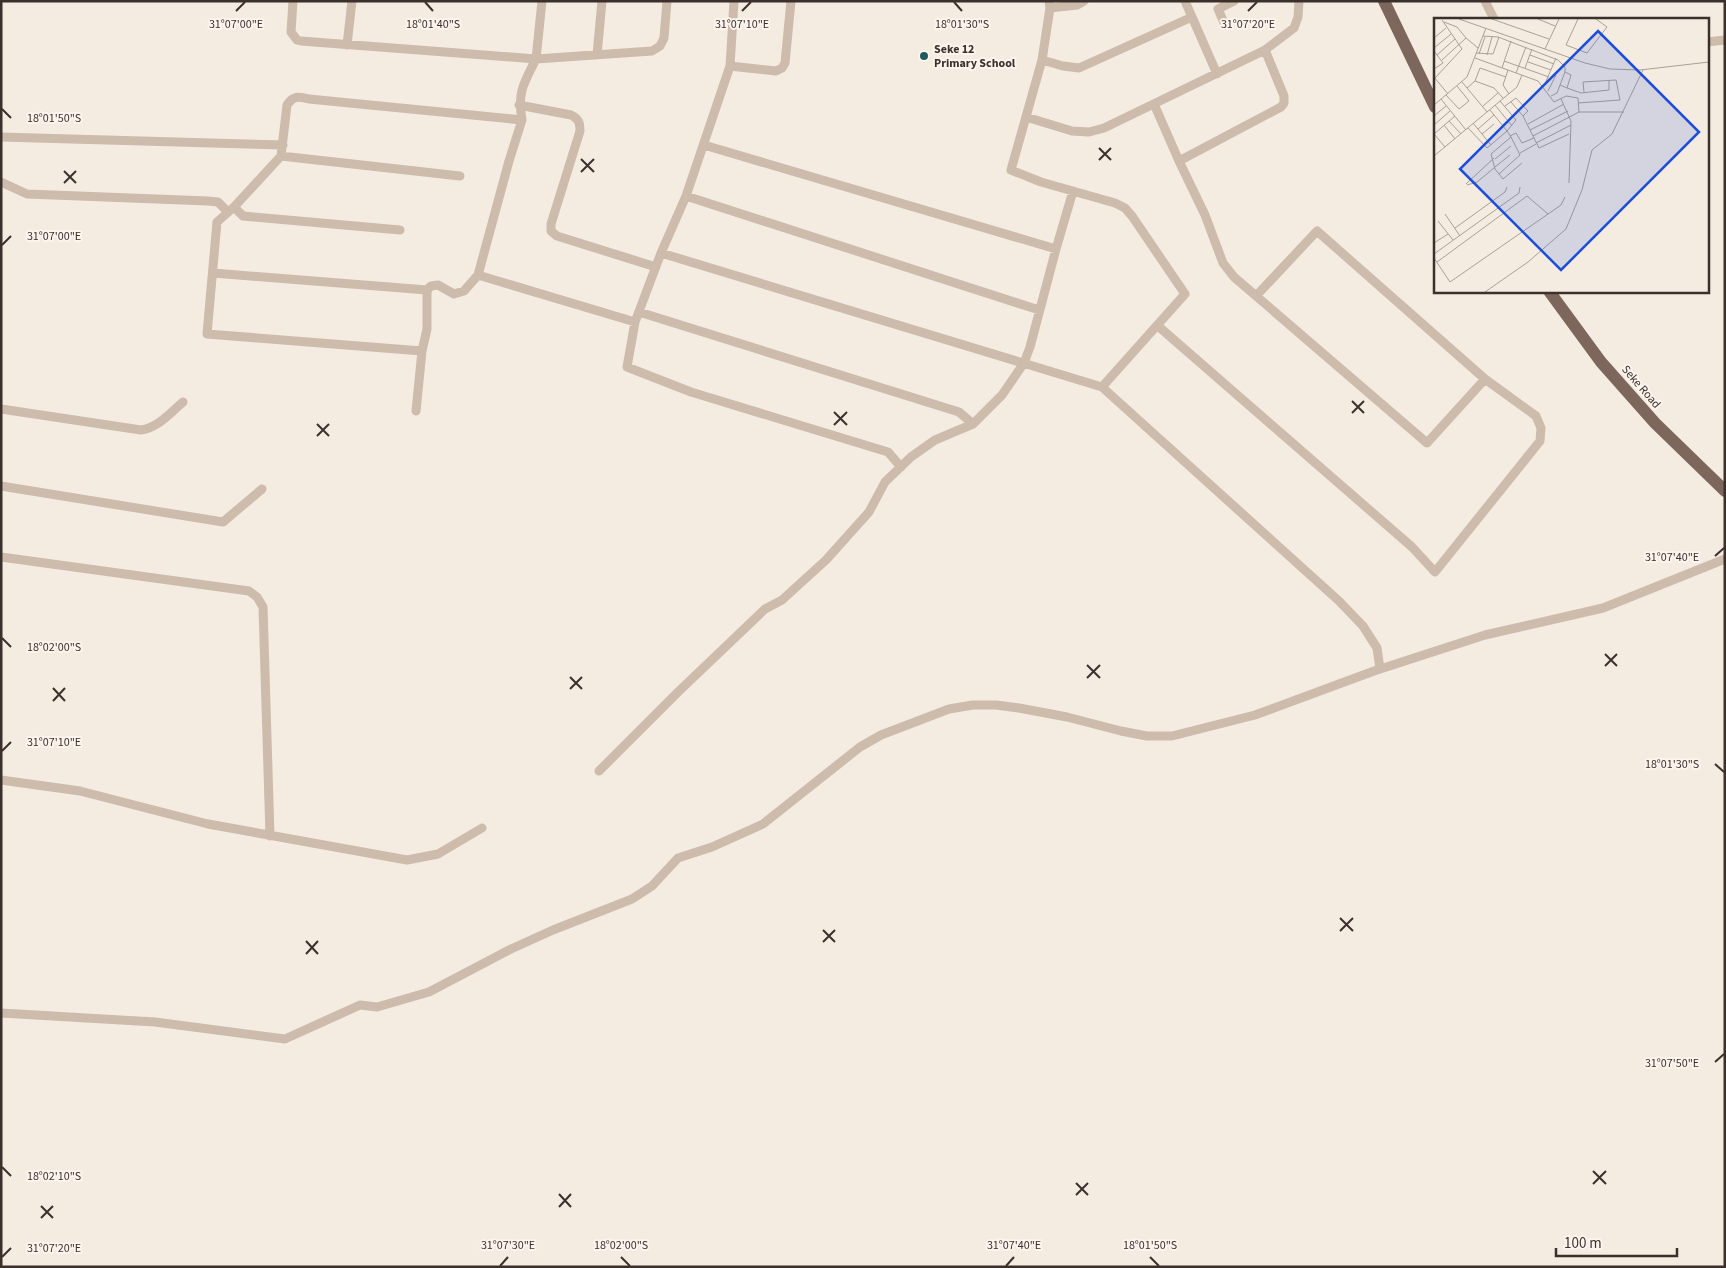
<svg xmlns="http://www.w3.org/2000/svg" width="1726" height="1268" font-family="'Source Sans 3',sans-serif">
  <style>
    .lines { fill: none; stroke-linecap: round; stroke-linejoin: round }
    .minor { stroke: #cdbbac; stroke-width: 9 }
    .primary { stroke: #7d675c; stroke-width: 12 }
    .ticks { fill: none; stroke: #3b302b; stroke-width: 2 }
    .poi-dot { fill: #1f5a5e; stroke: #fbf5ee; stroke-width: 2 }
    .labels { text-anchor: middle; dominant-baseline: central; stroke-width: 4; stroke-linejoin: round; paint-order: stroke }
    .poi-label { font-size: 12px; font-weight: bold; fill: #3b302b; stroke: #fbf5ee; text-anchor: start }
    .street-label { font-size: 12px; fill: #3b302b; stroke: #fbf5ee }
    .inset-road { fill: none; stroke: #aaa098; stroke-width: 1 }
    .view { fill: #1d4ed8; fill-opacity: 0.15; stroke: #1d4ed8; stroke-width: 2.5 }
    .inset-edge { fill: none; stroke: #3b302b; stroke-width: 2.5 }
    .ticks-label { font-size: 12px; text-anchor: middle; fill: #3b302b; stroke: #fbf5ee; stroke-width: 4; stroke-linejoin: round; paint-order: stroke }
  </style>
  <rect width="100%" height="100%" fill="#f4ebe1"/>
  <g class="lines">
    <path class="minor" d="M 293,1 L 291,32 L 297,40 L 301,41 L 536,59 L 542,1
      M 734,1 L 730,66 L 686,196 L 661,253 L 635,322 L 627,367 L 691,392 L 888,452 L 901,467
      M 1185,1 L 1217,74
      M 1485,1 L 1494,19
      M 1050,8 L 1077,5 L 1084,1
      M 1225,25 L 1218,9 L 1234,1
      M 1707,42 L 1725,40
      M 347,45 L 352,1
      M 597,55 L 602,1
      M 1042,60 L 1063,66 L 1079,68 L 1192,17
      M 730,66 L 776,71 L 782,68 L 785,63 L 791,1
      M 1154,104 L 1179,161 L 1281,107 L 1284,103 L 1284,96 L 1265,50
      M 519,105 L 571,115 C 579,119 580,123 580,131 L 551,224 L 551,231 L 557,236 L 656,267
      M 1026,117 L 1072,131 L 1089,132 L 1104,128 L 1265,50 L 1294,28 L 1298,17 L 1299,1
      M 1,137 L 283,145
      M 704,145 L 1056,249
      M 281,156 L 460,176
      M 1179,161 L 1205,215 L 1223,263 L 1234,277 L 1427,443 L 1485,379
      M 1,182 L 27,194 L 208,201 L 218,202 L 228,212
      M 686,196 L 1039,310
      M 234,207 L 243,216 L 400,230
      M 661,253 L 1102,387 L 1185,294 L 1132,216 L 1125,208 L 1115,203 L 1041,182 L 1011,170 L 1042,60 L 1050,8 L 1049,1
      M 213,273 L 427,290 L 431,286 L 438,285 L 454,294 L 464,291 L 478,275 L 509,161 L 522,120
      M 478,275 L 635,322
      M 639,312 L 959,412 L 973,424
      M 1158,326 L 1412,547 L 1435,572 L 1540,441 L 1541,428 L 1536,416 L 1485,379 L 1317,231 L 1256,296
      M 422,351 L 207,334 L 217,222 L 234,207 L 281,156 L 287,105 C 293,96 298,96 309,99 L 522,120 C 517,92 524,83 536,59 L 652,51 L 660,46 L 664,38 L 667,1
      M 1102,387 L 1339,601 L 1363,626 L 1377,648 L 1380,669
      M 1,409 L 141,430 C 158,428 171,412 183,402
      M 416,411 L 422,351 L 427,329 L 427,290
      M 1,486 L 223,522 L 262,489
      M 1,557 L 249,591 L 257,597 L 263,607 L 270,836
      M 599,771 L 677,693 L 765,609 L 782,600 L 826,560 L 869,512 L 885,482 L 911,457 L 935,440 L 973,424 L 1002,395 L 1024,363 L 1030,347 L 1056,249 L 1073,191
      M 1,780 L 80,791 L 208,824 L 407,860 L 438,854 L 482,828
      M 1,1013 L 155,1022 L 285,1039 L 360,1005 L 377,1007 L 429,992 L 511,949 L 553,930 L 632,899 L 652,886 L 678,858 L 712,847 L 763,824 L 860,747 L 881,735 L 949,709 L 973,705 L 996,705 L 1019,708 L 1067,717 L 1121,731 L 1147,736 L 1172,736 L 1255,715 L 1374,671 L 1485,635 L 1603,608 L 1725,559"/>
    <path class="primary" d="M 1384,1 L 1435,107
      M 1549,291 L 1601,362 L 1655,423 L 1725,491"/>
  </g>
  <path class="ticks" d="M 425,2 L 433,11M 954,2 L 962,11M 236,11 L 245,2M 742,11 L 751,2M 1248,11 L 1257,2M 2,109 L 11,118M 1099,148 L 1111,160M 581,159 L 594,172M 1099,160 L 1111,148M 64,171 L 76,183M 581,172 L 594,159M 64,183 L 76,171M 2,245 L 11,236M 1352,401 L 1364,413M 834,412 L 847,425M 1352,413 L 1364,401M 317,424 L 329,436M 834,425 L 847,412M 317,436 L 329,424M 1715,556 L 1724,548M 2,638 L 11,647M 1605,654 L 1617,666M 1087,665 L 1100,678M 1605,666 L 1617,654M 570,677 L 582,689M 1087,678 L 1100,665M 53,688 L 65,701M 570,689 L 582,677M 53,701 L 65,688M 2,751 L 11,742M 1715,764 L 1724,772M 1340,918 L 1353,931M 823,930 L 835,942M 1340,931 L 1353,918M 306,941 L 318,954M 823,942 L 835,930M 306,954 L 318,941M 1715,1062 L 1724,1054M 2,1167 L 11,1176M 1593,1171 L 1606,1184M 1076,1183 L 1088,1195M 1593,1184 L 1606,1171M 559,1194 L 571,1207M 1076,1195 L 1088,1183M 41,1206 L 53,1218M 559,1207 L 571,1194M 41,1218 L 53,1206M 2,1257 L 11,1248M 621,1257 L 630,1266M 1150,1257 L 1159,1266M 500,1266 L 508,1257M 1006,1266 L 1014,1257"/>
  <circle class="poi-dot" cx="924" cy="56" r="5"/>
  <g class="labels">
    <g class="poi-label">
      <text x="934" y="49">Seke 12<tspan x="934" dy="14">Primary School</tspan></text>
    </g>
    <g class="street-label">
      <text transform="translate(1641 387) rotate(49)">Seke Road</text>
    </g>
  </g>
  <g transform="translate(1434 18)">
    <rect width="275" height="275" fill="#f4ebe1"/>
    <path class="inset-road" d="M 25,1 L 151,45 L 176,51 L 206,52 L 275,44M 58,1 L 115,21M 104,1 L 121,8M 144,1 L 132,27 L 153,35 L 173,9 L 162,1M 10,4 L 23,9 L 32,20M 49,18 L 64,19 L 124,42 L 131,49 L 131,54 L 123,75 L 117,78M 0,20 L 12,10M 0,30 L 17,16M 111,31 L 125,1M 0,33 L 9,45 L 0,51M 42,35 L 59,36 L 65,19M 45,36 L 51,19M 3,37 L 21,21M 53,37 L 58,19M 96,37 L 120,46M 41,40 L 104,63 L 120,84 L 132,78 L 144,80 L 145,94 L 99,118M 8,42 L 32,20 L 44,30M 70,43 L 115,59M 94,44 L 117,52M 68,50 L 77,23M 91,50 L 98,31M 74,52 L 69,67 L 75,76M 82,55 L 92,29M 0,59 L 14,76M 1,60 L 28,31 L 8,2M 41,63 L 60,70 L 69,80M 28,64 L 53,94M 126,67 L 133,70 L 137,57 L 131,54M 110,68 L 122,40M 33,70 L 41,63 L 46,50 L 72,59M 133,70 L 147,75 L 175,72 L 175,63M 114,73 L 122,57M 12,77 L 25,91 L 35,83 L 23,68M 7,81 L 32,112M 127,81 L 137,103 L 135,165M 66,83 L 82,102 L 73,113 L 77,119 L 57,136 L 61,151 L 69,161 L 88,145M 77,84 L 89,98 L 105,130 L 135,116M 144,85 L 186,82 L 182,62 L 149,64 L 150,74M 0,87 L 33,59 L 52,10M 61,87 L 78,108M 49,88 L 64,75M 71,88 L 82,80 L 94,93 L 89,98M 145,94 L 190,94M 0,98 L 12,88M 15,103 L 27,116M 39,105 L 57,127M 94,106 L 130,86M 0,107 L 16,93M 10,107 L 21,121M 34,110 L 53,130 L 73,113 L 56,92M 44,111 L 60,97M 96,112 L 134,93M 48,116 L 60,106M 76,118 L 82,115 L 88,125 L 100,120M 102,125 L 137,107M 11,129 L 0,116 L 21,98M 86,135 L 102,126M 0,138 L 83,69 L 88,57M 61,141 L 77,128M 61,149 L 76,137M 65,156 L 86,137 L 77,119M 32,166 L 60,140M 33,167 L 43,164 L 60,150M 11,196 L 26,218M 4,203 L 19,222M 21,210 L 71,174 L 73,169M 0,225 L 14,216M 0,236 L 85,175 L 86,169M 0,240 L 16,264 L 127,187 L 131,179M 3,244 L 93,178 L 114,196M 51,274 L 94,244 L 132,211 L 148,172 L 158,132 L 178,116 L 209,52"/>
    <path class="view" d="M 164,13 L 265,114 L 127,252 L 26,151 Z"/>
    <rect width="275" height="275" class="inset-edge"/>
  </g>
  <g class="ticks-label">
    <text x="236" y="28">31°07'00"E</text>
    <text x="433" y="28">18°01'40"S</text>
    <text x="742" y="28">31°07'10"E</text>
    <text x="962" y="28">18°01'30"S</text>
    <text x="1248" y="28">31°07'20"E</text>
    <text x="54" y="122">18°01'50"S</text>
    <text x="54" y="240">31°07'00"E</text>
    <text x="1672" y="561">31°07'40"E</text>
    <text x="54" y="651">18°02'00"S</text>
    <text x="54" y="746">31°07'10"E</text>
    <text x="1672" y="768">18°01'30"S</text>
    <text x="1672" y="1067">31°07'50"E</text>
    <text x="54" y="1180">18°02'10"S</text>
    <text x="508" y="1249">31°07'30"E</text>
    <text x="621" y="1249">18°02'00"S</text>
    <text x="1014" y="1249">31°07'40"E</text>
    <text x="1150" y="1249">18°01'50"S</text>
    <text x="54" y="1252">31°07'20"E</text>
  </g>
  <rect width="1726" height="1268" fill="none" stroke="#3b302b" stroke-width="5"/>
  <path d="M1556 1248v8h121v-8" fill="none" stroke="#3b302b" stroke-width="2.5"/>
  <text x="1564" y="1248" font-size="15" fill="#3b302b" stroke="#fbf5ee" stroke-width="4" paint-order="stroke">100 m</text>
</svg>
